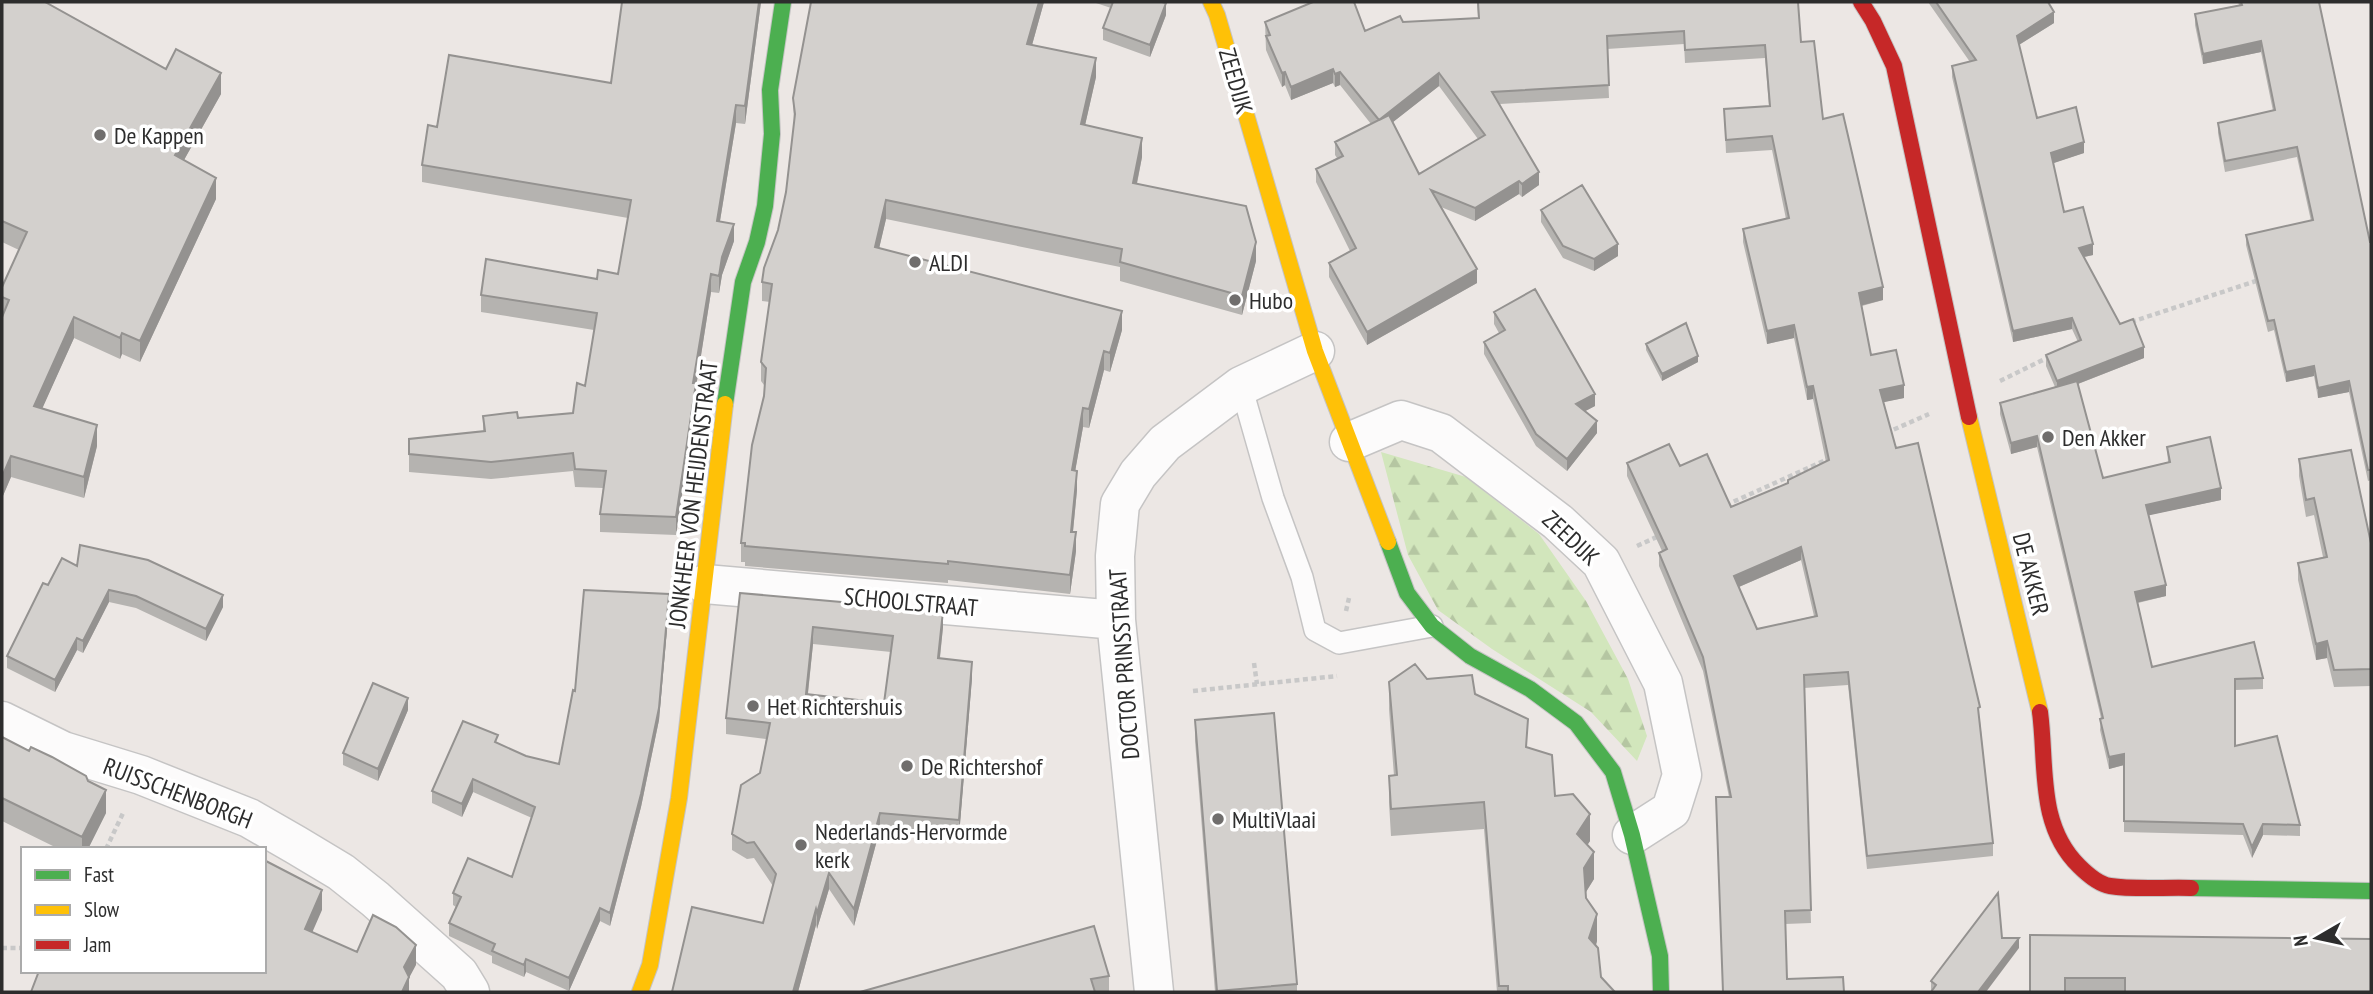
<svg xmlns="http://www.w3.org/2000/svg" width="2373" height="994" font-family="'PT Sans Narrow',sans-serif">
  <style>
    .forest { fill: url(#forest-firs) }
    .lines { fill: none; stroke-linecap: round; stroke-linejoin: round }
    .lane-casing { stroke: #c5c4c4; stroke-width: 24 }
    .street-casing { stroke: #c5c4c4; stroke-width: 41 }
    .fast-casing { stroke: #c5c4c4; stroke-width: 18 }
    .slow-casing { stroke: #c5c4c4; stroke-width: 18 }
    .jam-casing { stroke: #c5c4c4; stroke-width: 18 }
    .path { stroke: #c8c8c8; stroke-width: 4.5; stroke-dasharray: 5 3.5; stroke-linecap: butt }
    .lane { stroke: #fcfbfb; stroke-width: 21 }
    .street { stroke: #fcfbfb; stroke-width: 38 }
    .fast { stroke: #4caf50; stroke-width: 16 }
    .slow { stroke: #ffc107; stroke-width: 16 }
    .jam { stroke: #c62828; stroke-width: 16 }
    .wall { fill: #b5b3b0; fill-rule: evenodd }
    .shaded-wall { fill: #949290 }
    .building { fill: #d3d0cd; stroke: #949290; stroke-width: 2; fill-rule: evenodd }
    .poi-dot { fill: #706e6d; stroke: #fff; stroke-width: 2.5 }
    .labels { text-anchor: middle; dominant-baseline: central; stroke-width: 7; stroke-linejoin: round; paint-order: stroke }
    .street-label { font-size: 24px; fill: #2d2d2d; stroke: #fff }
    .poi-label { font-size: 24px; fill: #2d2d2d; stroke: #fff; text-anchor: start }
  </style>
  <defs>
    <pattern id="forest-firs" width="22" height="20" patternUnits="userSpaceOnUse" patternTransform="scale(1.75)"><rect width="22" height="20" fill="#d2e6bc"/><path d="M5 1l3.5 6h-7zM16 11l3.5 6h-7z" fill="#b5c6a2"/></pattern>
  </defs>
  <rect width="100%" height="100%" fill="#ece7e4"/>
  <path class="forest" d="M 1381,452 L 1466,477 L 1539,534 L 1586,601 L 1628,679 L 1647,736 L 1637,761 L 1591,712 L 1492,649 L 1438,610 L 1408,555 Z"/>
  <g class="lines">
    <defs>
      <path id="lane" d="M 1241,386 L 1273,498 L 1302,577 L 1315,630 L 1339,643 L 1432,626"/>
      <path id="street" d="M 1349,442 L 1401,420 L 1441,433 L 1558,522 L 1601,562 L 1663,683 L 1682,775 L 1671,810 L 1632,835
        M 705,584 L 1116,620
        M 2,721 L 63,751 L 141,775 L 249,818 L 296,845 L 341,872 L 375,899 L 459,974 L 470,992
        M 1154,992 L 1116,620 L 1115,556 L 1120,504 L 1138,474 L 1165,443 L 1241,386 L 1315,351"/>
      <path id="fast" d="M 725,404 L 743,282 L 757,242 L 765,206 L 772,134 L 770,90 L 783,2
        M 1388,542 L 1407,593 L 1432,626 L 1470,656 L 1530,689 L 1576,723 L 1613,772 L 1632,835 L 1660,956 L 1661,992
        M 2191,888 L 2371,891"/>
      <path id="slow" d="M 1211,2 L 1217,15 L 1315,351 L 1388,542
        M 1969,417 L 2040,712
        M 640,992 L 650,965 L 679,798 L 725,404"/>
      <path id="jam" d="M 1861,2 L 1873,21 L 1894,66 L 1969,417
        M 2040,712 C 2047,765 2037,825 2079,866 C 2087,874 2098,884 2110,886 C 2134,890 2166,887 2191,888"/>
    </defs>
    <use href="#lane" class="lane-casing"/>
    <use href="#street" class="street-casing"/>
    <use href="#fast" class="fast-casing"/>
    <use href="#slow" class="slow-casing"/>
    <use href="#jam" class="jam-casing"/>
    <path class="path" d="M 2131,322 L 2259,280
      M 2000,381 L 2049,357
      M 1886,433 L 1929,414
      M 1726,505 L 1830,458
      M 1637,546 L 1661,535
      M 1346,611 L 1349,598
      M 1254,663 L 1257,684
      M 1193,691 L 1337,676
      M 106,849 L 124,811
      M 2,948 L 23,948"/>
    <use href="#lane" class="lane"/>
    <use href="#street" class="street"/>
    <use href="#fast" class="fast"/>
    <use href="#slow" class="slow"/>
    <use href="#jam" class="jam"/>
  </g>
  <path class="wall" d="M 2,2 L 166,69 L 221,94 L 184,160 L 216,199 L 140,362 L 122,354 L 120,359 L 74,338 L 42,408 L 97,446 L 84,498 L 11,477 L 2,498 L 2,287 L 19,250 L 2,242 Z
    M 761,2 L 745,124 L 736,123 L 720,221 L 734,241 L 722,275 L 719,293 L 711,292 L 696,387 L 696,401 L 676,535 L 600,532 L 600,514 L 603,488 L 575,487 L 573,471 L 491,479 L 409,472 L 409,439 L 483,431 L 483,416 L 518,418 L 573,413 L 585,386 L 594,330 L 481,312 L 481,295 L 597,279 L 618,274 L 628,218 L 422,182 L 422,165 L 437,127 L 611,83 Z
    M 811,2 L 1044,2 L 1032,45 L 1096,77 L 1085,125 L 1142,157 L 1137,184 L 1256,261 L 1242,315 L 1120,281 L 1120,267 L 886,219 L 879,248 L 1122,330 L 1110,372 L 1104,370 L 1089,428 L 1083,427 L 1075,471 L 1077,490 L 1073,532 L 1076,551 L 1070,594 L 948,580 L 948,583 L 745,566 L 745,562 L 741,562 L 741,543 L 764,396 L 764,385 L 761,381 L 761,362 L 770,302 L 762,301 L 762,282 L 778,230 L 786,192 L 794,124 L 793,98 Z
    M 1093,2 L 1162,2 L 1166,15 L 1150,57 L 1103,40 L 1103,28 L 1111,8 Z
    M 1477,2 L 1801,42 L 1823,119 L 1883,300 L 1862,306 L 1871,355 L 1904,398 L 1883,402 L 1896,448 L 1980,721 L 1993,843 L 1993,856 L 1867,869 L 1848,685 L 1804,688 L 1811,923 L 1785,924 L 1723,992 L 1716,797 L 1729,797 L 1703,671 L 1659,566 L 1659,553 L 1662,551 L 1627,476 L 1627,463 L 1680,466 L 1731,507 L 1788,483 L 1826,462 L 1813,399 L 1807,400 L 1794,338 L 1767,344 L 1743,242 L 1743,229 L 1786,219 L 1772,150 L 1726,153 L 1724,109 L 1769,106 L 1765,58 L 1685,63 L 1684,44 L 1607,49 L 1609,98 L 1500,104 L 1539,185 L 1522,197 L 1519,194 L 1475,221 L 1441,207 L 1477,283 L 1367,345 L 1329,277 L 1329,263 L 1350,251 L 1316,182 L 1316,169 L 1337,158 L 1335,155 L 1335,142 L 1371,124 L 1340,85 L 1335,87 L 1333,83 L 1291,100 L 1285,85 L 1282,87 L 1266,50 L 1265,22 L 1365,31 L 1403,22 L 1478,18 ZM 1439,86 L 1478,139 L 1419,174 L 1393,122 ZM 1801,560 L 1814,616 L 1757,629 L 1739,587 Z
    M 1928,2 L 2048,2 L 2054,23 L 2019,45 L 2037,118 L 2084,153 L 2053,163 L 2064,212 L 2093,255 L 2084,257 L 2120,324 L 2144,358 L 2078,384 L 2103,478 L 2168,462 L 2167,447 L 2221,500 L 2148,515 L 2166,596 L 2138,603 L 2152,667 L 2263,678 L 2263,689 L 2235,690 L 2235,746 L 2300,825 L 2300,836 L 2263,835 L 2252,858 L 2243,835 L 2124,832 L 2124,765 L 2109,769 L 2100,730 L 2101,718 L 2037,447 L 2011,454 L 2000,414 L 2000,403 L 2055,387 L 2046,366 L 2046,355 L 2078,342 L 2072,329 L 2013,342 L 1952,77 L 1952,66 L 1970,62 Z
    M 2238,2 L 2319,2 L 2370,242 L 2371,242 L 2371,480 L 2368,481 L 2349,392 L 2318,398 L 2314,376 L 2286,382 L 2274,330 L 2268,332 L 2246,245 L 2246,235 L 2311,221 L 2297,157 L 2225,172 L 2218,133 L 2218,123 L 2273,111 L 2261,52 L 2203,64 L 2195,25 L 2195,14 L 2239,5 Z
    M 1541,210 L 1618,256 L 1594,271 L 1563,258 L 1541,222 Z
    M 1494,312 L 1595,406 L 1585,411 L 1597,433 L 1567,471 L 1536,446 L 1484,354 L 1484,342 L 1499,333 L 1494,324 Z
    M 1646,344 L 1698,362 L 1662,381 L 1646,350 Z
    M 2299,459 L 2371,543 L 2371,686 L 2334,687 L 2327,658 L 2316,660 L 2298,580 L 2298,563 L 2323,557 L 2314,515 L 2306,517 L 2299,476 Z
    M 77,566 L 223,607 L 206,641 L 136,608 L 109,602 L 83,653 L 77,650 L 55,692 L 7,668 L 7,656 L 48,585 Z
    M 740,593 L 943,627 L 940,658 L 972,678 L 959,836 L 880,829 L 854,926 L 829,889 L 817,929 L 816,925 L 798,992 L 672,992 L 763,923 L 773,886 L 754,858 L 747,859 L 732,850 L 732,834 L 760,773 L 766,739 L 726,734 L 726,718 ZM 813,644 L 891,652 L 884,703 L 808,694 Z
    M 669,607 L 659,720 L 641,807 L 610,926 L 600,921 L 569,991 L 526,972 L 524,977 L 492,963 L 492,956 L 449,936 L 449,923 L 456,907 L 453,905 L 453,893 L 512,877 L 532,818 L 473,792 L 462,817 L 432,803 L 432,791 L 498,744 L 526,756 L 559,764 L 575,691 Z
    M 1427,679 L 1475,694 L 1527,748 L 1555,796 L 1590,841 L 1587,845 L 1594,879 L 1586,892 L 1586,898 L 1597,941 L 1596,946 L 1601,977 L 1614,992 L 1497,992 L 1484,829 L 1391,836 L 1389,803 L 1389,776 L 1394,776 L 1389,709 L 1389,682 Z
    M 408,710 L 378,781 L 343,765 L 343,753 Z
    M 1195,720 L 1297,984 L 1297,992 L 1215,992 L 1195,741 Z
    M 2,737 L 88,781 L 106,813 L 88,849 L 59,849 L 2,821 Z
    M 2030,935 L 2371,939 L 2125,992 L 2065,991 Z
    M 2019,948 L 1931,991 L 1931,981 Z
    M 1109,976 L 1109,992 L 860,992 Z"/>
  <path class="shaded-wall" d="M 759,2 L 761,2 L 745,124 L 745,106 Z
    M 1039,2 L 1044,2 L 1027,63 L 1027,44 Z
    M 1166,3 L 1166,15 L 1150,57 L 1150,45 Z
    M 2054,12 L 2054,23 L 2017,46 L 2017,36 Z
    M 2261,41 L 2261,52 L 2203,64 L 2203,54 Z
    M 1096,58 L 1096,77 L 1081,143 L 1081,124 Z
    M 1333,69 L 1333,83 L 1291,100 L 1291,87 Z
    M 1285,72 L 1285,85 L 1282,87 L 1282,73 Z
    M 1340,72 L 1340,85 L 1335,87 L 1335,74 Z
    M 221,73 L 221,94 L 175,176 L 175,155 Z
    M 1439,73 L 1439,86 L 1379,133 L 1379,120 Z
    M 736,105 L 736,123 L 717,239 L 717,221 Z
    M 1142,138 L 1142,157 L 1133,202 L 1133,183 Z
    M 2084,142 L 2084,153 L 2051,164 L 2051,153 Z
    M 1539,172 L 1539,185 L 1522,197 L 1522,184 Z
    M 216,178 L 216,199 L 140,362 L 140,341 Z
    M 1519,181 L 1519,194 L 1475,221 L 1475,208 Z
    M 886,200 L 886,219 L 875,266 L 875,247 Z
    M 734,224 L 734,241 L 722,275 L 719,293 L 719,276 L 722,257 Z
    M 1256,242 L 1256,261 L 1242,315 L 1242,296 Z
    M 1618,244 L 1618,256 L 1594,271 L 1594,259 Z
    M 2093,244 L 2093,255 L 2079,258 L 2079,248 Z
    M 1477,269 L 1477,283 L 1367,345 L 1367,332 Z
    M 711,274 L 711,292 L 696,387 L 696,401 L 676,535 L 676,517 L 693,383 Z
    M 1883,287 L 1883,300 L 1859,306 L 1859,293 Z
    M 1122,311 L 1122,330 L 1110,372 L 1110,353 Z
    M 74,317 L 74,338 L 34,427 L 34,406 Z
    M 2072,318 L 2072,329 L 2013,342 L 2013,331 Z
    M 1794,325 L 1794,338 L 1767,344 L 1767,331 Z
    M 122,333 L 122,354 L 120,359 L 120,338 Z
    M 2144,347 L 2144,358 L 2057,392 L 2057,381 Z
    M 1104,351 L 1104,370 L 1089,428 L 1089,409 Z
    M 1698,356 L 1698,362 L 1662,381 L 1662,374 Z
    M 2314,366 L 2314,376 L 2286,382 L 2286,372 Z
    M 2349,381 L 2349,392 L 2318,398 L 2318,388 Z
    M 1904,385 L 1904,398 L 1880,403 L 1880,390 Z
    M 1813,386 L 1813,399 L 1807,400 L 1807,387 Z
    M 1595,394 L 1595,406 L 1576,416 L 1576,404 Z
    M 1083,408 L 1083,427 L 1072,489 L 1072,470 Z
    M 1597,421 L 1597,433 L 1567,471 L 1567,459 Z
    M 97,425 L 97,446 L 84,498 L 84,477 Z
    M 2037,436 L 2037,447 L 2011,454 L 2011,443 Z
    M 11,456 L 11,477 L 2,498 L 2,477 Z
    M 1077,471 L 1077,490 L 1071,551 L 1071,532 Z
    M 2221,488 L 2221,500 L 2146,516 L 2146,505 Z
    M 1076,532 L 1076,551 L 1070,594 L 1070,575 Z
    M 1801,547 L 1801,560 L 1734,589 L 1734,576 Z
    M 2166,585 L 2166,596 L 2135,603 L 2135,592 Z
    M 109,590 L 109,602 L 83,653 L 83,641 Z
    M 669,594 L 669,607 L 659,720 L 641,807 L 610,926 L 610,913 Z
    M 223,595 L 223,607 L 206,641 L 206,629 Z
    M 943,611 L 943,627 L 938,674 L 938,658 Z
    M 813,627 L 813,644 L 806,710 L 806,694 Z
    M 77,638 L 77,650 L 55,692 L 55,680 Z
    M 2327,641 L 2327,658 L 2316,660 L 2316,644 Z
    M 972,662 L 972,678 L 959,836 L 959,820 Z
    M 408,698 L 408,710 L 378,781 L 378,769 Z
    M 2124,754 L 2124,765 L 2109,769 L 2109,757 Z
    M 473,779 L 473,792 L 462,817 L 462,804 Z
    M 106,790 L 106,813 L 88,849 L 82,849 L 82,837 Z
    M 880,813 L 880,829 L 854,926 L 854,909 Z
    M 1590,814 L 1590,841 L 1577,861 L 1577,834 Z
    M 2263,824 L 2263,835 L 2252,858 L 2252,847 Z
    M 1594,852 L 1594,879 L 1584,895 L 1584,868 Z
    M 829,873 L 829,889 L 817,929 L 817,913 Z
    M 322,890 L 322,910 L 305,949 L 305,929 Z
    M 600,908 L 600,921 L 569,991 L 569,978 Z
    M 816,909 L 816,925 L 798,992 L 793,992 Z
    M 1597,914 L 1597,941 L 1589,965 L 1589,938 Z
    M 2019,938 L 2019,948 L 1986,992 L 1978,992 Z
    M 416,945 L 416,965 L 409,978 L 409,992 L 402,992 L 404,967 Z
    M 526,959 L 526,972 L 524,977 L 524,965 Z"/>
  <path class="building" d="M 2,2 L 45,2 L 166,69 L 176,49 L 221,73 L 175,155 L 216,178 L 140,341 L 122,333 L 120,338 L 74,317 L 34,406 L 97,425 L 84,477 L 11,456 L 2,477 L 2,317 L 9,300 L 2,297 L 2,287 L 27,232 L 2,221 Z
    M 622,2 L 759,2 L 745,106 L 736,105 L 717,221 L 734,224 L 722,257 L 719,276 L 711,274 L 693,383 L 696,383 L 676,517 L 600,514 L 606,471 L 575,469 L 573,453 L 491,462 L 409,454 L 409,439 L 485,431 L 483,416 L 517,412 L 518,418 L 573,413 L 577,383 L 585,386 L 597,313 L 481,295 L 486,259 L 597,279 L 598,270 L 618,274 L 631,200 L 422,165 L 428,125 L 437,127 L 449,55 L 611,83 Z
    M 811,2 L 1039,2 L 1027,44 L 1096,58 L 1081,124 L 1142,138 L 1133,183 L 1246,206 L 1256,242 L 1242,296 L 1120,262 L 1122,249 L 886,200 L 875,247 L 1122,311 L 1110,353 L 1104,351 L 1089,409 L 1083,408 L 1072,470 L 1077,471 L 1071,532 L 1076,532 L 1070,575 L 948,561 L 948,564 L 745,546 L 745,543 L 741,543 L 752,445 L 764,396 L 766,368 L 761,362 L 772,284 L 762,282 L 764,268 L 778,230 L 786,192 L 795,114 L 793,98 Z
    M 1113,2 L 1162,2 L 1166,3 L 1150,45 L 1103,28 Z
    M 1313,2 L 1354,2 L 1365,31 L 1400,16 L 1403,22 L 1479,18 L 1478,2 L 1798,2 L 1801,42 L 1814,41 L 1823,119 L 1843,114 L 1883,287 L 1859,293 L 1871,355 L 1896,350 L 1904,385 L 1880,390 L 1896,448 L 1918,443 L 1980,707 L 1978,708 L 1993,843 L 1867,856 L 1848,672 L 1804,675 L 1811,910 L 1785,911 L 1787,979 L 1843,977 L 1844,992 L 1723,992 L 1716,797 L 1731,797 L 1703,657 L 1659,553 L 1667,549 L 1627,463 L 1669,444 L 1680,466 L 1707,454 L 1731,507 L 1788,483 L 1788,480 L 1829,460 L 1813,386 L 1807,387 L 1794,325 L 1767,331 L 1743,229 L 1789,218 L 1772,136 L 1726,140 L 1724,109 L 1770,106 L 1765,45 L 1685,50 L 1684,31 L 1607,36 L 1609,85 L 1492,92 L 1539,172 L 1522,184 L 1519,181 L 1475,208 L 1431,190 L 1477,269 L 1367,332 L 1329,263 L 1356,248 L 1316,169 L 1343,156 L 1335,142 L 1379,120 L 1340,72 L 1335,74 L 1333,69 L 1291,87 L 1285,72 L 1282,73 L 1266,36 L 1270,35 L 1265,22 ZM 1439,73 L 1485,135 L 1419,174 L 1389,115 L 1379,120 ZM 1801,547 L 1817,616 L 1757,629 L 1734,576 Z
    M 1936,2 L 2048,2 L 2054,12 L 2017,36 L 2037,118 L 2076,107 L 2084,142 L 2051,153 L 2064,212 L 2083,207 L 2093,244 L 2079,248 L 2120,324 L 2133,319 L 2144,347 L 2057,381 L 2046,355 L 2081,340 L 2072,318 L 2013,331 L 1952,66 L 1976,60 Z
    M 2241,2 L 2319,2 L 2370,242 L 2371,242 L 2371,470 L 2368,470 L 2349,381 L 2318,388 L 2314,366 L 2286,372 L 2274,320 L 2268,321 L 2246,235 L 2313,220 L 2297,147 L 2225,161 L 2218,123 L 2275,110 L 2261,41 L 2203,54 L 2195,14 L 2242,5 Z
    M 1582,185 L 1618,244 L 1594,259 L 1563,246 L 1541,210 Z
    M 1535,289 L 1595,394 L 1576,404 L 1597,421 L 1567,459 L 1536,434 L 1484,342 L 1505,330 L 1494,312 Z
    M 1686,323 L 1698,356 L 1662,374 L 1646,344 Z
    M 2077,381 L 2103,478 L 2170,462 L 2167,447 L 2210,437 L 2221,488 L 2146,505 L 2166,585 L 2135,592 L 2152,667 L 2254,642 L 2263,678 L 2235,679 L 2235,746 L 2277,736 L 2300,825 L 2263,824 L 2252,847 L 2243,824 L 2124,821 L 2124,754 L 2109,757 L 2100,719 L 2103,718 L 2037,436 L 2011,443 L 2000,403 Z
    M 2351,450 L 2371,543 L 2371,669 L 2334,670 L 2327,641 L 2316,644 L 2298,563 L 2327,557 L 2314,498 L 2306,500 L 2299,459 Z
    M 80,545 L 148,560 L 223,595 L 206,629 L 136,596 L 109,590 L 83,641 L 77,638 L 55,680 L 7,656 L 43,583 L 48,585 L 62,558 L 77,566 Z
    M 584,590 L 669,594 L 659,708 L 641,794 L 610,913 L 600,908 L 569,978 L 526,959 L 524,965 L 492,951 L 495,944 L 449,923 L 461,897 L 453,893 L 468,858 L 512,877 L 535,807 L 473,779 L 462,804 L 432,791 L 463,721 L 498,735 L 495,742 L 526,756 L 559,764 L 573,690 L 575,691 Z
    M 740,593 L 943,611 L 938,658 L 972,662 L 959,820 L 880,813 L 854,909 L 829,873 L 817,913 L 816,909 L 793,992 L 672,992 L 692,907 L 763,923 L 776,874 L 754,842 L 747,843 L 732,834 L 741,785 L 760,773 L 770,723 L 726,718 ZM 813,627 L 893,636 L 884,703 L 806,694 Z
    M 1415,664 L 1427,679 L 1472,675 L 1475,694 L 1528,719 L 1526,747 L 1552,755 L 1555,796 L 1573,794 L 1590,814 L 1577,834 L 1594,852 L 1584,868 L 1586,898 L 1597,914 L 1589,938 L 1598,948 L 1601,977 L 1614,991 L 1613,992 L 1508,992 L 1508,986 L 1499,986 L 1484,802 L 1391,809 L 1389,776 L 1397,775 L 1389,682 Z
    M 373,683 L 408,698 L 378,769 L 343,753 Z
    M 1274,713 L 1297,984 L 1217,991 L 1195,720 Z
    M 2,737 L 29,751 L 31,747 L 52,757 L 86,776 L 88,781 L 106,790 L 82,837 L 2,798 Z
    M 264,860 L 322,890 L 305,929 L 357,952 L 373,915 L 396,927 L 416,945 L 404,967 L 409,977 L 402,992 L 31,992 L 39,971 L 264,971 Z
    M 1998,893 L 2002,938 L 2019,938 L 1978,992 L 1931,992 L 1936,985 L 1931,981 Z
    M 1094,926 L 1109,976 L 1091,979 L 1095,992 L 860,992 Z
    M 2030,935 L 2371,939 L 2371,992 L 2125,992 L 2125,978 L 2065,978 L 2065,992 L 2030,992 Z"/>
  <g class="poi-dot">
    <circle cx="100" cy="135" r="7"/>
    <circle cx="915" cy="262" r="7"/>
    <circle cx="1235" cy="300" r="7"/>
    <circle cx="2048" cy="437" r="7"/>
    <circle cx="753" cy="706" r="7"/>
    <circle cx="907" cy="766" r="7"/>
    <circle cx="1218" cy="819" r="7"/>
    <circle cx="801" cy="845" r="7"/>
  </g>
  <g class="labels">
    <g class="street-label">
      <text transform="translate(1236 81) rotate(74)">ZEEDIJK</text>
      <text transform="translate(693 494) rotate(-83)">JONKHEER VON HEIJDENSTRAAT</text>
      <text transform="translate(1571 538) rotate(43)">ZEEDIJK</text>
      <text transform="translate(2031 574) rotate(76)">DE AKKER</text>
      <text transform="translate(911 602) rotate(5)">SCHOOLSTRAAT</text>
      <text transform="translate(1124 664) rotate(-94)">DOCTOR PRINSSTRAAT</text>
      <text transform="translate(178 793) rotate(21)">RUISSCHENBORGH</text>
    </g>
    <g class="poi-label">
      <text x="114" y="135">De Kappen</text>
      <text x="929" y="262">ALDI</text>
      <text x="1249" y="300">Hubo</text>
      <text x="2062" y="437">Den Akker</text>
      <text x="767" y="706">Het Richtershuis</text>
      <text x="921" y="766">De Richtershof</text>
      <text x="1232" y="819">MultiVlaai</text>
      <text x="815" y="831">Nederlands-Hervormde<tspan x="815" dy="28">kerk</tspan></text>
    </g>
  </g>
  <rect width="2373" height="994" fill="none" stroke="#2d2d2d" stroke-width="7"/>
  <rect x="21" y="847" width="245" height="126" fill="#ffffff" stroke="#ababab" stroke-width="2"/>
  <rect x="35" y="870" width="35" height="10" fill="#4caf50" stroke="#ababab" stroke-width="2"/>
  <text x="84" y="882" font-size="21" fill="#2d2d2d">Fast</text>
  <rect x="35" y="905" width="35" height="10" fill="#ffc107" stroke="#ababab" stroke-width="2"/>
  <text x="84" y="917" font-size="21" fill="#2d2d2d">Slow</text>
  <rect x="35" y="940" width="35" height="10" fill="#c62828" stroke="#ababab" stroke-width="2"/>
  <text x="84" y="952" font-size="21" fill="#2d2d2d">Jam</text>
  <g transform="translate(2317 938) rotate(261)" stroke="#ffffff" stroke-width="5" paint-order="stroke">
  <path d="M0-5L12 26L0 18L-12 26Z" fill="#2d2d2d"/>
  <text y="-10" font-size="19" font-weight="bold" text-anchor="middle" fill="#2d2d2d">N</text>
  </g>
</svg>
